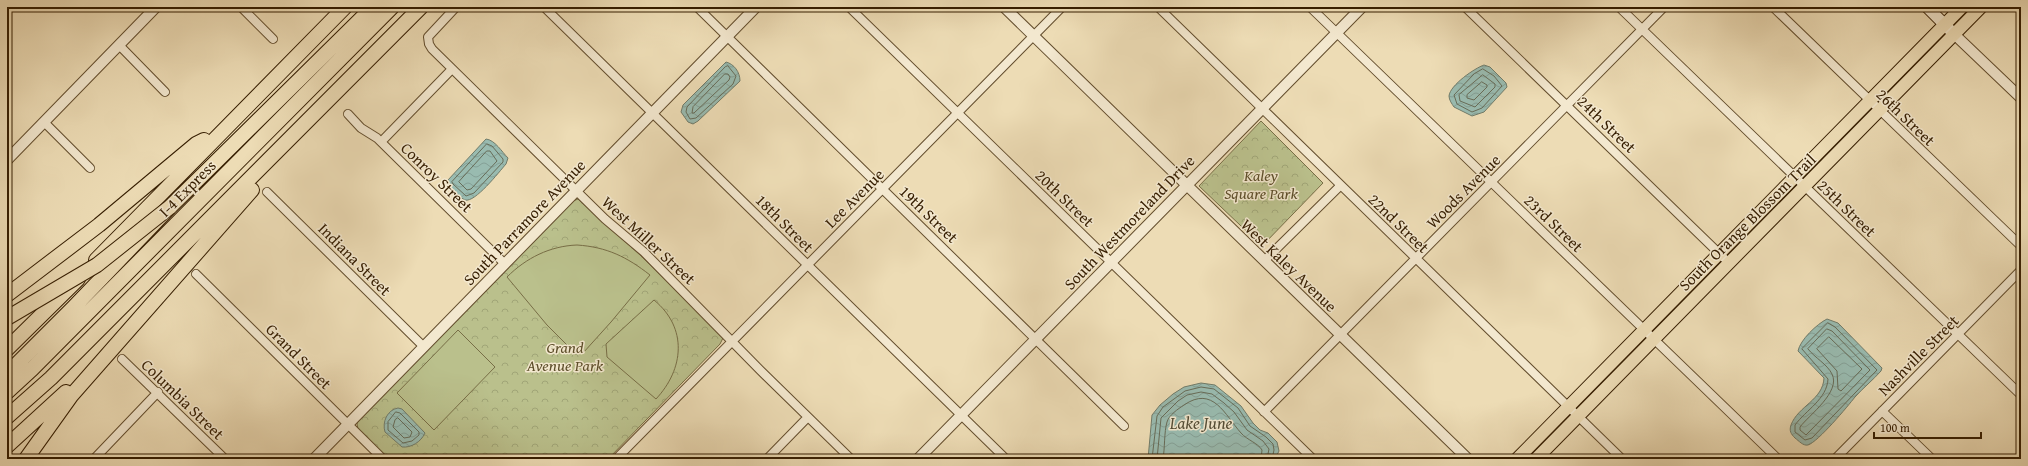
<svg xmlns="http://www.w3.org/2000/svg" width="2028" height="466" font-family="'Gentium Book Plus',serif">
  <style>
    .forest { fill: url(#forest-crowns); stroke: #786e46 }
    .pitch { fill: #bac08c; stroke: #786e46 }
    .water { fill: url(#water-waves); stroke: #717c6a }
    .lines { fill: none; stroke-linecap: round; stroke-linejoin: round }
    .shore { stroke: #676c58; stroke-width: 1 }
    .minor-casing { stroke: #634d2d; stroke-width: 10 }
    .tertiary-casing { stroke: #634d2d; stroke-width: 12 }
    .secondary-casing { stroke: #351d00; stroke-width: 13 }
    .primary-casing { stroke: #351d00; stroke-width: 14 }
    .motorway-casing { stroke: #351d00; stroke-width: 16 }
    .minor { stroke: #f3e8cf; stroke-width: 8 }
    .tertiary { stroke: #f3e8cf; stroke-width: 10 }
    .secondary { stroke: #f3e8cf; stroke-width: 11 }
    .primary { stroke: #eddcb5; stroke-width: 12 }
    .motorway { stroke: #eddcb5; stroke-width: 14 }
    .motorway-bridge-casing { stroke: #351d00; stroke-width: 16; stroke-linecap: butt }
    .motorway-bridge { stroke: #eddcb5; stroke-width: 14 }
    .labels { text-anchor: middle; dominant-baseline: central; stroke-width: 3; stroke-linejoin: round; paint-order: stroke }
    .street-label { font-size: 16px; fill: #351d00; stroke: #f3e8cf }
    .park-label { font-size: 16px; font-style: italic; fill: #5d4e2a; stroke: #f3e8cf }
    .water-label { font-size: 17px; font-style: italic; fill: #534c35; stroke: #f3e8cf }
  </style>
  <defs>
    <pattern id="forest-crowns" width="20" height="18" patternUnits="userSpaceOnUse"><rect width="20" height="18" fill="#bac08c"/><path d="M2 6a3 3 0 1 1 6 0M12 15a3 3 0 1 1 6 0" fill="none" stroke="#a0a577"/></pattern>
    <pattern id="water-waves" width="16" height="10" patternUnits="userSpaceOnUse"><rect width="16" height="10" fill="#99bbb0"/><path d="M0 5q4-4 8 0t8 0" fill="none" stroke="#84a096"/></pattern>
  </defs>
  <rect width="100%" height="100%" fill="#eddcb5"/>
  <filter id="stains"><feTurbulence type="fractalNoise" baseFrequency=".005" numOctaves="4"/><feColorMatrix values="0 0 0 0 .2 0 0 0 0 .09 0 0 0 0 .02 0 0 0 .5 -.17"/></filter>
  <radialGradient id="worn" r=".72"><stop offset=".6" stop-color="#630" stop-opacity="0"/><stop offset="1" stop-color="#630" stop-opacity=".3"/></radialGradient>
  <path class="forest" d="M 1261,121 L 1323,183 L 1262,246 L 1199,186 Z
    M 578,199 L 640,255 L 722,334 L 723,338 L 720,344 L 608,459 L 388,459 L 358,429 L 357,424 L 359,418 L 573,201 Z"/>
  <path class="pitch" d="M 577,245 C 607,247 627,257 650,275 L 611,322 L 583,353 L 575,353 L 547,325 L 507,277 C 526,258 550,246 577,245 Z
    M 654,300 C 688,328 684,369 656,399 L 607,357 L 606,344 Z
    M 458,330 L 495,367 L 434,430 L 397,393 Z"/>
  <path class="water" d="M 726,62 C 734,64 740,72 740,81 L 698,121 L 693,124 L 688,122 L 681,112 L 683,105 Z
    M 1484,65 L 1490,67 L 1506,83 L 1507,87 L 1484,112 L 1472,116 L 1454,107 C 1452,104 1449,100 1449,96 C 1450,85 1475,68 1484,65 Z
    M 486,139 C 495,140 502,152 508,158 L 506,164 C 499,172 475,203 465,200 C 458,197 452,190 448,185 L 448,180 Z
    M 1827,319 L 1838,323 L 1882,368 L 1881,371 C 1873,380 1863,388 1855,397 C 1848,406 1818,442 1808,445 C 1803,446 1799,441 1795,438 C 1791,434 1789,431 1791,425 C 1798,406 1823,400 1824,378 L 1798,351 C 1800,340 1817,324 1827,319 Z
    M 1201,383 L 1215,385 L 1241,406 L 1253,423 L 1260,430 L 1268,433 L 1277,442 L 1279,451 L 1275,459 L 1148,459 L 1152,415 L 1160,405 L 1173,394 L 1184,387 Z
    M 398,408 L 402,409 L 425,433 C 421,442 411,448 402,447 L 385,432 C 382,422 387,410 398,408 Z"/>
  <g class="lines">
    <path class="shore" d="M 728,66 L 736,76 L 733,84 L 696,118 L 690,119 L 686,112 L 687,107 L 725,67 Z
      M 1483,69 L 1494,76 L 1502,86 L 1482,108 L 1472,112 L 1457,104 L 1454,95 L 1474,74 Z
      M 725,74 L 728,74 L 730,77 L 729,80 L 694,113 L 692,113 L 693,107 Z
      M 1483,75 L 1495,84 L 1495,87 L 1475,107 L 1460,101 L 1459,95 Z
      M 1482,82 L 1487,85 L 1487,87 L 1474,100 L 1467,98 L 1467,95 Z
      M 487,144 L 492,146 L 503,159 L 503,162 L 474,193 L 466,196 L 453,184 L 452,182 Z
      M 487,151 L 490,151 L 497,161 L 471,189 L 467,190 L 459,182 Z
      M 1828,323 L 1835,327 L 1877,370 L 1812,438 L 1805,440 L 1795,432 L 1795,425 C 1806,410 1827,399 1828,379 L 1802,349 Z
      M 1827,329 L 1832,331 L 1870,370 L 1806,435 L 1800,430 L 1800,427 C 1809,415 1841,392 1832,374 C 1827,364 1815,358 1808,349 Z
      M 1829,337 L 1862,369 L 1841,391 L 1838,389 L 1837,371 L 1817,349 Z
      M 396,412 L 400,413 L 419,432 L 419,435 L 412,441 L 403,443 L 388,430 L 388,422 Z
      M 398,418 L 412,432 L 410,437 L 404,438 L 393,427 L 395,420 Z
      M 1152,459 L 1157,416 L 1163,407 L 1185,391 L 1201,387 L 1214,389 L 1238,408 L 1250,426 L 1266,437 L 1273,444 L 1274,450 L 1272,459
      M 1157,459 L 1161,418 L 1178,401 L 1187,395 L 1201,392 L 1212,394 L 1224,403 L 1234,412 L 1247,430 L 1263,441 L 1269,449 L 1267,459
      M 1163,459 C 1165,448 1164,432 1167,422 C 1169,415 1178,409 1184,405 C 1213,385 1225,415 1241,433 C 1247,440 1258,443 1262,450 L 1261,459"/>
    <defs>
      <path id="minor" d="M 241,7 L 273,39
        M 456,7 L 428,37 L 429,44 L 432,49 L 605,219 L 644,252 L 761,371 L 851,459
        M 544,7 L 1006,459
        M 697,7 L 1124,426
        M 849,7 L 1313,459
        M 1158,7 L 1622,459
        M 1310,7 L 1778,459
        M 1465,7 L 1729,263
        M 1619,7 L 2021,395
        M 1773,7 L 2021,246
        M 119,45 L 165,92
        M 348,114 L 361,128 L 377,138 L 504,263
        M 44,122 L 90,168
        M 381,142 L 452,69
        M 267,192 L 423,346
        M 1264,261 L 1340,186
        M 196,274 L 383,459
        M 122,359 L 225,459
        M 1882,411 L 1932,459
        M 1264,412 L 1664,7
        M 94,459 L 158,392
        M 616,459 L 1062,7
        M 767,459 L 808,417
        M 1835,459 L 2021,270"/>
      <path id="tertiary" d="M 1004,7 L 1468,459
        M 1954,34 L 2021,98
        M 7,160 L 156,7
        M 314,459 L 756,7
        M 918,459 L 1362,7"/>
      <path id="secondary" d="M 1927,7 L 1954,34"/>
      <path id="primary" d="M 1517,459 L 1962,7
        M 1536,459 L 1981,7"/>
      <path id="motorway" d="M 96,260 L 345,7
        M 7,295 L 99,225 L 196,144 L 204,140
        M 7,349 L 78,279
        M 7,374 L 74,307 L 170,207 L 373,7
        M 7,392 L 32,369 L 392,7
        M 7,417 L 51,378 L 421,7
        M 7,446 L 66,392
        M 26,459 L 71,396 L 252,190"/>
    </defs>
    <use href="#minor" class="minor-casing"/>
    <use href="#tertiary" class="tertiary-casing"/>
    <use href="#secondary" class="secondary-casing"/>
    <use href="#primary" class="primary-casing"/>
    <use href="#motorway" class="motorway-casing"/>
    <use href="#minor" class="minor"/>
    <use href="#tertiary" class="tertiary"/>
    <use href="#secondary" class="secondary"/>
    <use href="#primary" class="primary"/>
    <use href="#motorway" class="motorway"/>
    <defs>
      <path id="motorway-bridge" d="M 7,318 L 97,265 L 170,207"/>
    </defs>
    <use href="#motorway-bridge" class="motorway-bridge-casing"/>
    <use href="#motorway-bridge" class="motorway-bridge"/>
  </g>
  <g class="labels">
    <g class="street-label">
      <text transform="translate(1906 117) rotate(44)">26th Street</text>
      <text transform="translate(1607 124) rotate(44)">24th Street</text>
      <text transform="translate(437 177) rotate(44)">Conroy Street</text>
      <text transform="translate(187 188) rotate(-45)">I-4 Express</text>
      <text transform="translate(1463 191) rotate(-45)">Woods Avenue</text>
      <text transform="translate(854 198) rotate(-45)">Lee Avenue</text>
      <text transform="translate(1065 198) rotate(44)">20th Street</text>
      <text transform="translate(1847 208) rotate(44)">25th Street</text>
      <text transform="translate(929 214) rotate(44)">19th Street</text>
      <text transform="translate(524 222) rotate(-46)">South Parramore Avenue</text>
      <text transform="translate(1129 222) rotate(-46)">South Westmoreland Drive</text>
      <text transform="translate(1747 222) rotate(-45)">South Orange Blossom Trail</text>
      <text transform="translate(785 223) rotate(45)">18th Street</text>
      <text transform="translate(1399 223) rotate(44)">22nd Street</text>
      <text transform="translate(1554 223) rotate(44)">23rd Street</text>
      <text transform="translate(649 240) rotate(43)">West Miller Street</text>
      <text transform="translate(355 259) rotate(45)">Indiana Street</text>
      <text transform="translate(1289 265) rotate(44)">West Kaley Avenue</text>
      <text transform="translate(1918 355) rotate(-45)">Nashville Street</text>
      <text transform="translate(299 356) rotate(45)">Grand Street</text>
      <text transform="translate(183 399) rotate(44)">Columbia Street</text>
    </g>
    <g class="park-label">
      <text x="1261" y="175">Kaley<tspan x="1261" dy="18">Square Park</tspan></text>
      <text x="565" y="347">Grand<tspan x="565" dy="18">Avenue Park</tspan></text>
    </g>
    <g class="water-label">
      <text x="1201" y="422">Lake June</text>
    </g>
  </g>
  <rect width="2028" height="466" fill="none" stroke="#eddcb5" stroke-width="24"/>
  <rect x="8" y="8" width="2012" height="450" fill="none" stroke="#351d00" stroke-width="2"/>
  <rect x="12" y="12" width="2004" height="442" fill="none" stroke="#351d00"/>
  <path d="M1874 432v6h107v-6" fill="none" stroke="#351d00" stroke-width="2"/>
  <text x="1880" y="432" font-size="12" fill="#351d00" stroke="#f3e8cf" stroke-width="3" paint-order="stroke">100 m</text>
  <rect width="100%" height="100%" filter="url(#stains)"/>
  <rect width="100%" height="100%" fill="url(#worn)"/>
</svg>
